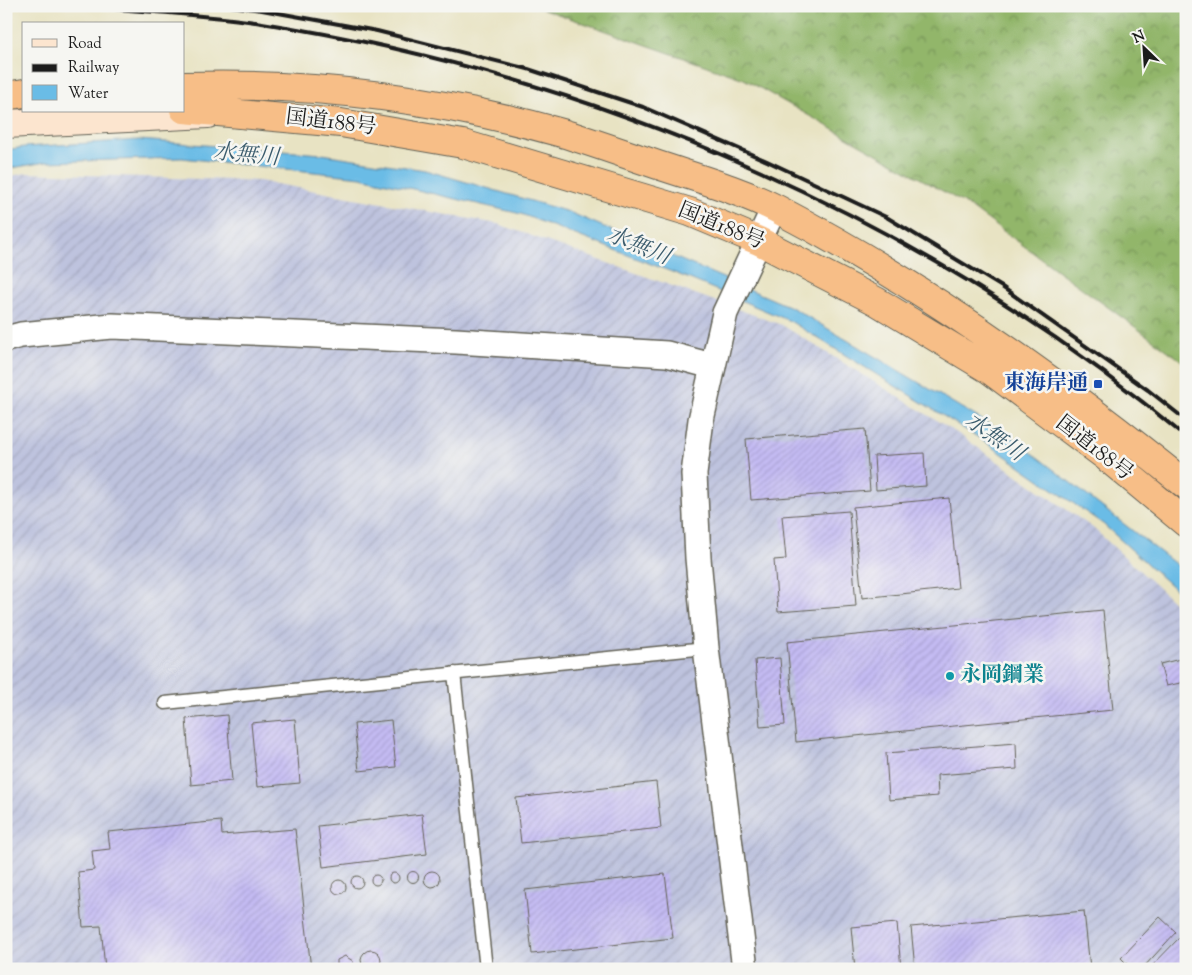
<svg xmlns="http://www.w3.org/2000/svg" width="1192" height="975" font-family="'Sorts Mill Goudy','Noto Serif JP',serif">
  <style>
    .industrial { fill: url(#industrial-furrows) }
    .forest { fill: url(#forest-crowns); stroke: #576944 }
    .water { fill: #6abce6; stroke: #436c81 }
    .building { fill: url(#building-hatch) }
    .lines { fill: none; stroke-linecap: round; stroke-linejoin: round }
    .service-casing { stroke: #636256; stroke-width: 15 }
    .minor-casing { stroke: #636256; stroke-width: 28 }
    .secondary-casing { stroke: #636256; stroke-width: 30 }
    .trunk-casing { stroke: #636256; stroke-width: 30 }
    .service { stroke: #fff; stroke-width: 12 }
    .minor { stroke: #fff; stroke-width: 25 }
    .secondary { stroke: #fce5cf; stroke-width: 28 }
    .trunk { stroke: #f7be87; stroke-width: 28 }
    .rail { stroke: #1c1c1c; stroke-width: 4 }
    .transit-dot { fill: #1a4fb4; stroke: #f6f6f2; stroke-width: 2 }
    .culture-dot { fill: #0f9aa8; stroke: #f6f6f2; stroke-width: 2 }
    .labels { text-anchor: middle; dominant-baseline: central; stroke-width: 5; stroke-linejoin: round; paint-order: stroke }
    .street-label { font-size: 21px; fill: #1c1c1c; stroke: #f6f6f2 }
    .transit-label { font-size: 21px; font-weight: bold; fill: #164399; stroke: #f6f6f2; text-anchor: end }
    .culture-label { font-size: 21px; font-weight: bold; fill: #0d838f; stroke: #f6f6f2; text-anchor: start }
    .water-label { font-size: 22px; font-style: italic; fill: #3b5c6d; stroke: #f6f6f2 }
  </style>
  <defs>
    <pattern id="industrial-furrows" width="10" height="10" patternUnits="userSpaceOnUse" patternTransform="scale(1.25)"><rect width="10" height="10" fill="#bec3de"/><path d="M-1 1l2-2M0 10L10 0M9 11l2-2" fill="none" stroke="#a3a7be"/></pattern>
    <pattern id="forest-crowns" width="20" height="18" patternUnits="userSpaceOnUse" patternTransform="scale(1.25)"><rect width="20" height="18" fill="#92b66b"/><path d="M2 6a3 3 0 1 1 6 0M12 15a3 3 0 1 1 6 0" fill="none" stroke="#769357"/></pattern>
    <pattern id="building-hatch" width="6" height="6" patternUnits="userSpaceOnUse" patternTransform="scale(1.25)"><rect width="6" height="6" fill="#c4bbf3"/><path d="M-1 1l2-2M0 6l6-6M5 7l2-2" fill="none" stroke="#a8a0d0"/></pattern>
  </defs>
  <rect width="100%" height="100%" fill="#f6f6f2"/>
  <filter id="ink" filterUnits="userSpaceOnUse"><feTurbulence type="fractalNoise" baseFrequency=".02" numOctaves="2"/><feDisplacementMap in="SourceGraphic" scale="10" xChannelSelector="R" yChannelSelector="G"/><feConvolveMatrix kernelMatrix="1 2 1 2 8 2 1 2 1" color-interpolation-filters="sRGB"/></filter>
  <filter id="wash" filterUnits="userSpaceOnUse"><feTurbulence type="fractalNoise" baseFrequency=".0096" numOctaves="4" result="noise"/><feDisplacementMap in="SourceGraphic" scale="20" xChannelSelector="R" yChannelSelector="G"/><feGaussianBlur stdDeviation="1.12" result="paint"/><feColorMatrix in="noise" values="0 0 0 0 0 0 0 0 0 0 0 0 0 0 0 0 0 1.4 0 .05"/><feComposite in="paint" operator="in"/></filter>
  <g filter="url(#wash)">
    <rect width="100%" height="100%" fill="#e8e3c3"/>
    <path class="industrial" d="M 26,173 L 260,181 L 498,224 L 782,325 L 957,433 L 1093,528 L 1186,613 L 1186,969 L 6,969 L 6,177 Z"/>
    <path class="forest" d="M 535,6 L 1186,6 L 1186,364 L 969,206 L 744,79 Z"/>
    <path class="water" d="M 139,140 L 322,154 L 425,170 L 569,212 L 793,308 L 1014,439 L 1186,572 L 1186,599 L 1103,524 L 984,441 L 790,321 L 685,277 L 521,214 L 361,177 L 182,158 L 46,162 L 6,169 L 6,150 L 24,147 Z"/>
    <g id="blocks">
      <path class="building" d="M 865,429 L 870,491 L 751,500 L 746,439 Z
        M 924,453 L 926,486 L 876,490 L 874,456 Z
        M 949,498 L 958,588 L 862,598 L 853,507 Z
        M 849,511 L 856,606 L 778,612 L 774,560 L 786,559 L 782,516 Z
        M 1103,610 L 1113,710 L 796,742 L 787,642 Z
        M 780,658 L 785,725 L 760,727 L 755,660 Z
        M 1180,659 L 1185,682 L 1166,686 L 1160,664 Z
        M 227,715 L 232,781 L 191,785 L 186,719 Z
        M 295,719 L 300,783 L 257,787 L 251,723 Z
        M 391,720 L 396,767 L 359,771 L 354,724 Z
        M 1016,743 L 1017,769 L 937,775 L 938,796 L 889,800 L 886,753 Z
        M 656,782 L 661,828 L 521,843 L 516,798 Z
        M 422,814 L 427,854 L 323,867 L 318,826 Z
        M 221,821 L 222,835 L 295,829 L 311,969 L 105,969 L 101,926 L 83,927 L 78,872 L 94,870 L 92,851 L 110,849 L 108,832 Z
        M424 879a8 8 0 1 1 16 0a8 8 0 1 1-16 0Z
        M407.5 877a5.5 5.5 0 1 1 11 0a5.5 5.5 0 1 1-11 0Z
        M389 878a5 5 0 1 1 10 0a5 5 0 1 1-10 0Z
        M 665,874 L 673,938 L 532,954 L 525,890 Z
        M371 880a5 5 0 1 1 10 0a5 5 0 1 1-10 0Z
        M351 882a6 6 0 1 1 12 0a6 6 0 1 1-12 0Z
        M332 887a7 7 0 1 1 14 0a7 7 0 1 1-14 0Z
        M 1084,911 L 1090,968 L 915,969 L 911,927 Z
        M 1160,917 L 1176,932 L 1142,969 L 1132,969 L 1121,958 Z
        M 897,923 L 901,969 L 855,969 L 851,927 Z
        M 1180,937 L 1186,943 L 1186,969 L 1149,969 Z
        M361 960a10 10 0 1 1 20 0a10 10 0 1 1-20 0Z
        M 345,956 L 353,961 L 353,969 L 337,969 L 337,960 Z"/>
    </g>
  </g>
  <g filter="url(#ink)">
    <use href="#blocks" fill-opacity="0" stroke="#636256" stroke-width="1"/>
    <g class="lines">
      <defs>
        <path id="service" d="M 454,673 L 486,969
          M 165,703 L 706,648"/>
        <path id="minor" d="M 6,339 L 21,335 L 112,326 L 456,341 L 667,354 L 712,366
          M 745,969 L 706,648 L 698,558 L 694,474 L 701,420 L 725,313 L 774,208"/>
        <path id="secondary" d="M 6,124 L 208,114"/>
        <path id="trunk" d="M 184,86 C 311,82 440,99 562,133 C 592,142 622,153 652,163 C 693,177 738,189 777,209 C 923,285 1058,381 1186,485
          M 6,96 L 24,93
          M 184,109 L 341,123 L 463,144 L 690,212 L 759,241 L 876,301 L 990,370 L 1104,455 L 1186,523"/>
      </defs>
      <use href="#service" class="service-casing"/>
      <use href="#minor" class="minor-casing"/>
      <use href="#secondary" class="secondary-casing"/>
      <use href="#trunk" class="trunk-casing"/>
      <use href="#service" class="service"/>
      <use href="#minor" class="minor"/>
      <use href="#secondary" class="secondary"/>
      <use href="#trunk" class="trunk"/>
      <path class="rail" d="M 74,6 C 136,11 200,14 262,23 C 598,76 924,218 1186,437
        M 230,6 L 262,10 L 377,31 L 528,69 L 643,107 L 767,161 L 888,218 L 1002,287 L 1148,390 L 1186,420"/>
    </g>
  </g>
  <rect class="transit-dot" x="1093" y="379" width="10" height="10" rx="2.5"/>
  <circle class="culture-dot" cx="950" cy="676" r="5"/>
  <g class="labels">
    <g class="street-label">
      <text transform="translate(331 123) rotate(7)">国道188号</text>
      <text transform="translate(721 227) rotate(22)">国道188号</text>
      <text transform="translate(1094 449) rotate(38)">国道188号</text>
    </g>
    <g class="transit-label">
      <text x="1088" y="384">東海岸通</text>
    </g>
    <g class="culture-label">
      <text x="960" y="676">永岡鋼業</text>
    </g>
    <g class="water-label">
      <text transform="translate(246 156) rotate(5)">水無川</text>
      <text transform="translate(638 247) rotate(22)">水無川</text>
      <text transform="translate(994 438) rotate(35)">水無川</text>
    </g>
  </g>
  <rect width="1192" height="975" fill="none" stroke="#f6f6f2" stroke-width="25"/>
  <rect x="22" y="22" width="162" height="90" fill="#f6f6f2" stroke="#9f9f9c"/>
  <rect x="32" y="39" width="25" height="8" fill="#fce5cf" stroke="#9f9f9c"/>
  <text x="68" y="48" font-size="15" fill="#1c1c1c">Road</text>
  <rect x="32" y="64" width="25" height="8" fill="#1c1c1c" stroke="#9f9f9c"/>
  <text x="68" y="72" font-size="15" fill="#1c1c1c">Railway</text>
  <rect x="32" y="85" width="25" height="15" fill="#6abce6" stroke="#9f9f9c"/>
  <text x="68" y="98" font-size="15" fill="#1c1c1c">Water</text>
  <g transform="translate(1144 48) rotate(335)" stroke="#f6f6f2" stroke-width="4" paint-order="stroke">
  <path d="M0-4L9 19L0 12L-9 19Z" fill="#1c1c1c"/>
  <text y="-8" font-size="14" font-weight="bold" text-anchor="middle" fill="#1c1c1c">N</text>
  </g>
</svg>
